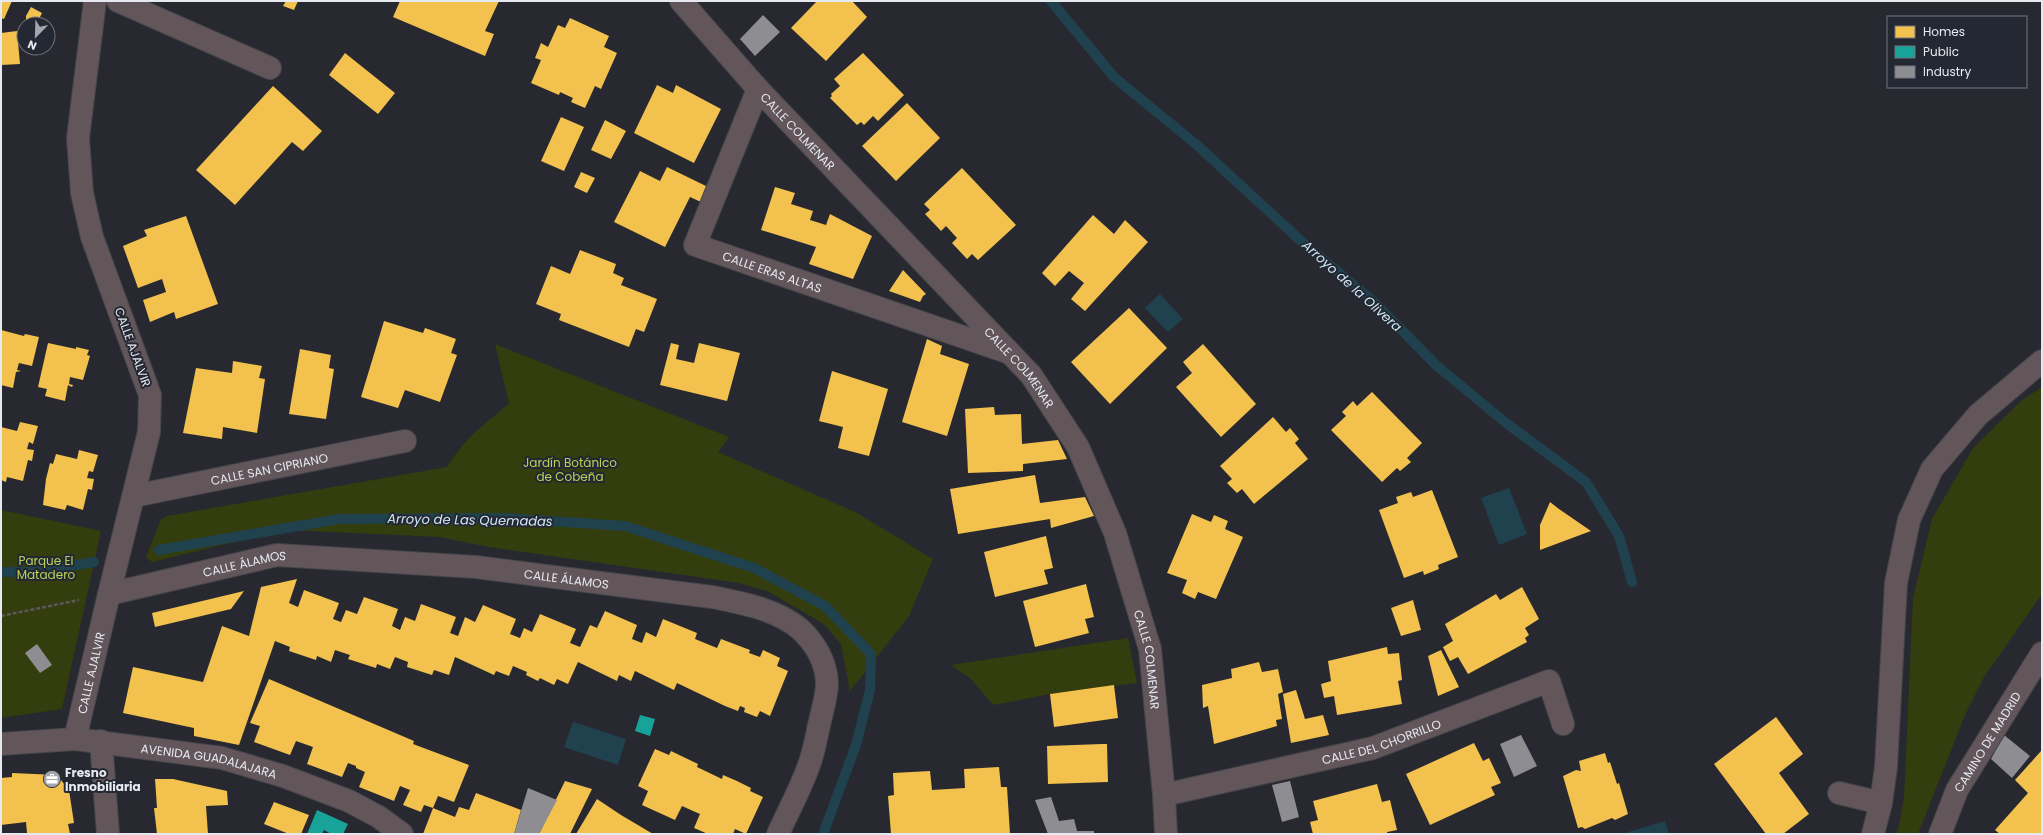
<svg xmlns="http://www.w3.org/2000/svg" width="2043" height="835" font-family="Poppins,sans-serif">
  <style>
    .green { fill: #343d0d }
    .water { fill: #20424f }
    .homes { fill: #f2c14e }
    .public { fill: #17a398 }
    .industry { fill: #8d8d92 }
    .lines { fill: none; stroke-linecap: round; stroke-linejoin: round }
    .stream { stroke: #20424f; stroke-width: 10 }
    .minor-casing { stroke: #44454a; stroke-width: 24 }
    .path { stroke: #5e575b; stroke-width: 2.5; stroke-dasharray: 4 2; stroke-linecap: butt }
    .minor { stroke: #62565a; stroke-width: 22 }
    .labels { text-anchor: middle; dominant-baseline: central; stroke-width: 4; stroke-linejoin: round; paint-order: stroke }
    .street-label { font-size: 12px; fill: #e7e9f1; stroke: #242833 }
    .park-label { font-size: 12px; fill: #b8d358; stroke: #242833 }
    .poi-label { font-size: 12px; font-weight: bold; fill: #e7e9f1; stroke: #242833; text-anchor: start }
    .water-label { font-size: 13px; font-style: italic; fill: #cfe8f3; stroke: #242833 }
  </style>
  <rect width="100%" height="100%" fill="#282930"/>
  <path class="green" d="M 495,344 L 729,437 L 718,452 L 857,513 L 933,559 L 909,616 L 850,691 L 841,644 L 824,624 L 767,591 L 739,583 L 489,547 L 439,537 L 311,531 L 279,531 L 152,562 L 146,557 L 161,519 L 167,516 L 447,467 C 465,438 483,425 509,404 Z
    M 2042,387 L 2042,594 L 1984,677 L 1965,715 L 1918,834 L 1897,834 L 1904,799 L 1913,598 L 1932,519 L 1973,448 L 2021,401 Z
    M 1,510 L 101,531 L 62,709 L 1,718 Z
    M 1128,638 L 1137,683 L 1050,694 L 993,705 L 971,679 L 951,665 Z"/>
  <path class="water" d="M 1160,294 L 1183,319 L 1168,332 L 1145,308 Z
    M 1509,488 L 1527,534 L 1499,545 L 1481,498 Z
    M 573,722 L 626,739 L 618,765 L 564,747 Z
    M 1665,821 L 1669,834 L 1625,834 L 1625,833 Z"/>
  <path class="homes" d="M 1,1 L 12,1 L 4,19 L 1,18 Z
    M 286,1 L 298,1 L 294,10 L 283,6 Z
    M 400,1 L 499,1 L 485,31 L 494,34 L 485,56 L 393,17 Z
    M 817,1 L 852,1 L 867,17 L 826,61 L 791,28 Z
    M 31,7 L 42,13 L 37,23 L 26,24 L 26,16 Z
    M 570,18 L 609,36 L 604,47 L 617,53 L 601,89 L 595,86 L 585,108 L 571,102 L 573,98 L 560,92 L 559,95 L 531,83 L 541,60 L 535,58 L 541,43 L 548,47 L 558,25 L 565,28 Z
    M 17,31 L 20,64 L 1,65 L 1,33 Z
    M 345,53 L 395,93 L 378,114 L 329,75 Z
    M 863,53 L 904,95 L 878,121 L 873,116 L 864,125 L 861,122 L 857,125 L 830,98 L 832,96 L 831,94 L 840,86 L 834,79 Z
    M 657,85 L 673,93 L 676,85 L 721,109 L 694,163 L 634,133 Z
    M 273,86 L 322,131 L 303,151 L 292,142 L 235,205 L 196,170 Z
    M 907,103 L 940,138 L 896,181 L 862,146 Z
    M 561,117 L 584,127 L 564,171 L 541,161 Z
    M 605,120 L 626,131 L 611,159 L 591,150 Z
    M 667,167 L 708,187 L 701,202 L 690,197 L 665,247 L 614,222 L 640,171 L 660,181 Z
    M 962,168 L 1016,225 L 978,260 L 972,254 L 967,259 L 952,243 L 957,238 L 946,226 L 941,231 L 925,214 L 930,210 L 924,204 Z
    M 581,172 L 595,178 L 587,193 L 574,187 Z
    M 775,187 L 795,193 L 791,204 L 813,211 L 810,220 L 826,225 L 830,214 L 872,236 L 853,279 L 809,264 L 816,247 L 761,230 Z
    M 1093,215 L 1114,234 L 1125,220 L 1148,242 L 1085,311 L 1071,299 L 1084,283 L 1069,271 L 1055,286 L 1042,273 Z
    M 186,216 L 218,304 L 176,319 L 174,312 L 150,322 L 143,300 L 166,292 L 162,279 L 138,288 L 123,246 L 147,236 L 144,230 Z
    M 580,250 L 616,264 L 613,273 L 624,278 L 621,285 L 657,299 L 644,332 L 636,329 L 629,347 L 559,320 L 561,314 L 536,304 L 551,266 L 570,274 Z
    M 903,270 L 926,294 L 923,296 L 920,302 L 889,291 Z
    M 1129,308 L 1167,348 L 1110,404 L 1071,362 Z
    M 384,321 L 423,333 L 425,328 L 456,339 L 451,353 L 457,355 L 440,402 L 405,390 L 398,408 L 361,397 Z
    M 1,330 L 24,336 L 25,334 L 39,337 L 32,366 L 19,363 L 17,370 L 21,371 L 16,372 L 13,388 L 1,385 Z
    M 927,339 L 942,346 L 940,354 L 969,364 L 947,436 L 902,422 Z
    M 48,343 L 76,349 L 76,347 L 89,350 L 87,355 L 90,356 L 83,380 L 70,377 L 69,384 L 73,385 L 72,387 L 68,385 L 65,401 L 45,396 L 47,389 L 38,387 Z
    M 671,343 L 679,345 L 676,359 L 694,363 L 699,343 L 740,353 L 727,401 L 660,385 Z
    M 1203,344 L 1256,404 L 1221,437 L 1176,387 L 1192,373 L 1183,362 Z
    M 300,349 L 331,355 L 329,368 L 334,369 L 326,419 L 289,414 Z
    M 233,361 L 262,366 L 259,378 L 265,379 L 257,433 L 223,427 L 222,439 L 183,433 L 196,368 L 232,373 Z
    M 832,371 L 888,389 L 869,456 L 838,448 L 843,427 L 819,421 Z
    M 1372,392 L 1422,443 L 1407,458 L 1411,462 L 1400,471 L 1397,468 L 1382,482 L 1331,430 L 1346,416 L 1342,412 L 1353,401 L 1357,406 Z
    M 994,407 L 995,415 L 1021,414 L 1022,444 L 1058,440 L 1067,459 L 1023,464 L 1023,471 L 968,473 L 965,409 Z
    M 1273,417 L 1286,432 L 1290,428 L 1299,439 L 1295,443 L 1308,459 L 1254,504 L 1242,489 L 1237,493 L 1227,483 L 1232,479 L 1220,466 Z
    M 20,422 L 38,426 L 33,444 L 29,442 L 27,449 L 34,450 L 32,461 L 28,460 L 23,481 L 7,477 L 6,482 L 1,480 L 1,427 L 17,431 Z
    M 79,450 L 98,455 L 93,472 L 89,471 L 87,478 L 94,479 L 92,490 L 88,489 L 83,510 L 67,505 L 65,510 L 43,505 L 46,479 L 50,463 L 53,464 L 56,454 L 77,459 Z
    M 1035,475 L 1040,503 L 1085,497 L 1094,516 L 1051,528 L 1050,519 L 958,534 L 950,489 Z
    M 1432,490 L 1458,557 L 1438,565 L 1439,569 L 1424,575 L 1423,571 L 1404,578 L 1379,510 L 1398,503 L 1396,497 L 1411,492 L 1413,497 Z
    M 1550,502 L 1559,509 L 1591,531 L 1540,550 L 1540,525 Z
    M 1192,514 L 1211,522 L 1214,515 L 1228,521 L 1225,529 L 1243,537 L 1216,599 L 1198,592 L 1195,599 L 1182,593 L 1187,580 L 1167,573 Z
    M 1046,536 L 1053,568 L 1044,570 L 1048,584 L 995,597 L 984,552 Z
    M 297,579 L 289,603 L 298,607 L 304,590 L 339,603 L 333,619 L 341,622 L 346,610 L 357,614 L 364,597 L 398,609 L 392,626 L 400,630 L 405,617 L 415,621 L 421,604 L 456,617 L 450,633 L 458,636 L 465,617 L 475,622 L 483,605 L 516,619 L 510,634 L 520,638 L 524,628 L 532,632 L 540,614 L 576,629 L 570,643 L 580,647 L 590,625 L 597,628 L 605,611 L 637,625 L 632,639 L 642,643 L 646,632 L 656,637 L 663,619 L 697,633 L 695,639 L 717,648 L 721,639 L 750,650 L 749,653 L 760,657 L 763,650 L 780,658 L 777,666 L 788,671 L 770,716 L 760,711 L 757,717 L 744,712 L 745,708 L 740,706 L 738,711 L 725,706 L 677,683 L 674,690 L 635,671 L 631,681 L 619,675 L 617,681 L 578,662 L 568,684 L 557,679 L 554,685 L 540,678 L 538,681 L 526,675 L 527,672 L 513,666 L 509,676 L 496,671 L 494,675 L 455,657 L 449,675 L 434,670 L 432,675 L 407,667 L 408,662 L 395,657 L 390,669 L 377,664 L 376,668 L 348,659 L 350,655 L 335,650 L 331,662 L 317,656 L 316,660 L 289,651 L 290,647 L 275,641 L 239,745 L 194,736 L 194,728 L 123,713 L 133,667 L 203,682 L 222,626 L 249,636 L 261,587 Z
    M 1086,584 L 1094,617 L 1085,619 L 1089,633 L 1035,647 L 1023,601 Z
    M 1522,587 L 1539,619 L 1525,628 L 1529,635 L 1525,638 L 1527,642 L 1468,674 L 1458,657 L 1450,661 L 1443,647 L 1453,641 L 1445,624 L 1496,594 L 1500,600 Z
    M 244,591 L 231,609 L 155,627 L 152,613 Z
    M 1413,600 L 1421,630 L 1401,636 L 1391,608 Z
    M 1387,647 L 1388,654 L 1399,653 L 1402,680 L 1398,681 L 1402,704 L 1337,715 L 1334,696 L 1324,698 L 1321,684 L 1331,681 L 1328,661 Z
    M 1441,650 L 1459,687 L 1438,696 L 1428,656 Z
    M 1259,662 L 1262,672 L 1278,669 L 1283,692 L 1278,694 L 1282,719 L 1276,720 L 1277,726 L 1214,744 L 1208,706 L 1203,708 L 1202,685 L 1232,678 L 1231,669 Z
    M 269,679 L 414,741 L 413,744 L 469,765 L 454,802 L 438,796 L 433,808 L 424,805 L 421,812 L 403,805 L 410,790 L 400,786 L 394,801 L 359,787 L 365,772 L 356,768 L 356,766 L 348,763 L 342,777 L 307,764 L 313,747 L 296,741 L 290,755 L 254,742 L 260,726 L 250,723 Z
    M 1114,685 L 1118,718 L 1054,727 L 1050,694 Z
    M 1296,690 L 1305,719 L 1323,715 L 1329,735 L 1291,743 L 1283,694 Z
    M 1776,717 L 1803,754 L 1779,773 L 1809,814 L 1783,834 L 1766,834 L 1714,764 Z
    M 1474,743 L 1483,761 L 1489,758 L 1501,783 L 1491,787 L 1495,795 L 1430,825 L 1406,774 Z
    M 1102,744 L 1107,744 L 1108,782 L 1048,784 L 1047,746 Z
    M 655,749 L 669,755 L 671,751 L 698,764 L 697,767 L 722,779 L 723,775 L 737,781 L 751,788 L 750,791 L 763,797 L 746,834 L 735,829 L 733,834 L 708,834 L 694,828 L 700,814 L 693,811 L 682,806 L 675,820 L 642,805 L 648,791 L 638,786 Z
    M 2042,750 L 2042,834 L 2000,834 L 1995,830 L 2028,793 L 2015,780 Z
    M 1605,753 L 1608,763 L 1610,762 L 1617,784 L 1619,783 L 1628,814 L 1615,820 L 1612,818 L 1585,829 L 1582,827 L 1578,828 L 1563,776 L 1576,770 L 1581,771 L 1579,761 Z
    M 999,767 L 1001,787 L 1007,787 L 1010,834 L 891,834 L 888,796 L 894,795 L 893,773 L 930,771 L 932,790 L 965,788 L 964,769 Z
    M 12,773 L 57,775 L 69,790 L 74,823 L 68,824 L 70,834 L 24,834 L 27,833 L 26,822 L 1,825 L 1,778 L 12,777 Z
    M 155,779 L 173,779 L 227,791 L 228,805 L 206,806 L 208,834 L 157,834 L 154,808 L 157,808 Z
    M 565,781 L 592,789 L 570,834 L 539,834 Z
    M 1377,784 L 1382,802 L 1390,800 L 1397,830 L 1387,832 L 1387,834 L 1313,834 L 1310,822 L 1318,820 L 1313,801 Z
    M 476,793 L 521,810 L 514,834 L 423,834 L 433,808 L 455,817 L 459,807 L 469,810 Z
    M 597,799 L 621,815 L 653,834 L 576,834 Z
    M 274,802 L 309,815 L 301,834 L 289,834 L 264,824 Z"/>
  <path class="public" d="M 640,715 L 655,719 L 650,736 L 635,731 Z
    M 317,810 L 348,824 L 343,834 L 331,834 L 324,830 L 322,834 L 307,834 Z"/>
  <path class="industry" d="M 763,15 L 780,32 L 755,56 L 740,39 Z
    M 37,644 L 52,665 L 40,673 L 25,653 Z
    M 1521,735 L 1537,766 L 1514,777 L 1500,744 Z
    M 2004,735 L 2030,756 L 2012,778 L 1991,759 Z
    M 1290,781 L 1299,817 L 1282,822 L 1272,785 Z
    M 528,788 L 557,800 L 539,834 L 514,834 Z
    M 1051,797 L 1059,821 L 1074,819 L 1077,831 L 1094,831 L 1094,834 L 1048,834 L 1035,800 Z"/>
  <g class="lines">
    <path class="stream" d="M 1051,1 L 1114,77 L 1198,146 L 1301,241 L 1374,302 L 1436,365 L 1506,423 L 1586,482 L 1619,536 L 1632,582
      M 159,550 L 339,519 L 504,518 L 625,526 L 754,568 L 825,606 L 871,654 L 870,690 L 856,745 L 823,834
      M 1,572 L 36,572 L 94,562"/>
    <defs>
      <g id="minor">
        <path d="M 118,1 L 270,68"/>
        <path id="s1" d="M 681,1 L 758,89 L 1031,375 L 1078,447 L 1115,533 L 1150,649 L 1164,795 L 1166,834"/>
        <path id="s2" d="M 758,89 L 695,245 L 1007,352"/>
        <path id="s3" d="M 134,496 L 405,441"/>
        <path id="s4" d="M 109,594 L 277,555 L 476,567 L 712,597 C 742,603 776,609 800,629 C 815,643 826,662 827,682 C 827,695 823,708 820,721 C 817,733 815,747 811,759 C 803,785 789,809 778,834"/>
        <path id="s5" d="M 75,739 L 109,594 L 149,432 L 150,395 L 92,237 L 82,193 L 78,138 L 95,1"/>
        <path d="M 101,741 L 108,834"/>
        <path id="s6" d="M 1,744 L 75,739 L 222,758 L 283,776 L 349,801 L 379,817 L 402,834"/>
        <path d="M 1839,793 L 1881,803"/>
        <path id="s7" d="M 1164,795 L 1373,748 L 1549,681 L 1563,724"/>
        <path d="M 1873,834 L 1881,803 L 1886,767 L 1896,583 L 1909,520 L 1932,469 L 1978,415 L 2042,361"/>
        <path id="s8" d="M 1940,834 L 1957,790 L 2042,653"/>
      </g>
    </defs>
    <use href="#minor" class="minor-casing"/>
    <path class="path" d="M 1,616 L 79,600"/>
    <use href="#minor" class="minor"/>
  </g>
  <defs>
    <symbol id="office-disc" viewBox="-11 -11 22 22"><circle r="9.5" fill="#a4a6ad" stroke="#242833"/><path d="M-6-3h4V-5.5h4V-3h4V5H-6ZM-1-4.5V-3h2v-1.5ZM-6 0V1H6V0Z" fill="#fff"/></symbol>
  </defs>
  <g fill-rule="evenodd">
    <use href="#office-disc" x="42" y="769" width="20" height="20"/>
  </g>
  <g class="labels">
    <g class="street-label">
      <text stroke="none"><textPath href="#s1" startOffset="175">CALLE COLMENAR</textPath></text>
      <text stroke="none"><textPath href="#s2" startOffset="250">CALLE ERAS ALTAS</textPath></text>
      <text transform="translate(133 347) rotate(70)">CALLE AJALVIR</text>
      <text stroke="none"><textPath href="#s1" startOffset="499">CALLE COLMENAR</textPath></text>
      <text stroke="none"><textPath href="#s3" startOffset="138">CALLE SAN CIPRIANO</textPath></text>
      <text stroke="none"><textPath href="#s4" startOffset="139">CALLE ÁLAMOS</textPath></text>
      <text stroke="none"><textPath href="#s4" startOffset="463">CALLE ÁLAMOS</textPath></text>
      <text stroke="none"><textPath href="#s1" startOffset="823">CALLE COLMENAR</textPath></text>
      <text stroke="none"><textPath href="#s5" startOffset="68">CALLE AJALVIR</textPath></text>
      <text stroke="none"><textPath href="#s7" startOffset="224">CALLE DEL CHORRILLO</textPath></text>
      <text stroke="none"><textPath href="#s8" startOffset="104">CAMINO DE MADRID</textPath></text>
      <text stroke="none"><textPath href="#s6" startOffset="210">AVENIDA GUADALAJARA</textPath></text>
    </g>
    <g class="park-label">
      <text x="570" y="462">Jardín Botánico<tspan x="570" dy="14">de Cobeña</tspan></text>
      <text x="46" y="560">Parque El<tspan x="46" dy="14">Matadero</tspan></text>
    </g>
    <g class="poi-label">
      <text x="65" y="772">Fresno<tspan x="65" dy="14">Inmobiliaria</tspan></text>
    </g>
    <g class="water-label">
      <text transform="translate(1352 286) rotate(42)">Arroyo de la Olivera</text>
      <text transform="translate(470 520) rotate(1)">Arroyo de Las Quemadas</text>
    </g>
  </g>
  <rect width="2043" height="835" fill="none" stroke="#e7e9f1" stroke-width="4"/>
  <rect x="1887" y="16" width="140" height="72" fill="#242833" stroke="#72757f"/>
  <rect x="1895" y="26" width="20" height="12" fill="#f2c14e" stroke="#72757f"/>
  <text x="1923" y="36" font-size="12" fill="#e7e9f1">Homes</text>
  <rect x="1895" y="46" width="20" height="12" fill="#17a398" stroke="#72757f"/>
  <text x="1923" y="56" font-size="12" fill="#e7e9f1">Public</text>
  <rect x="1895" y="66" width="20" height="12" fill="#8d8d92" stroke="#72757f"/>
  <text x="1923" y="76" font-size="12" fill="#e7e9f1">Industry</text>
  <g transform="translate(36 36) rotate(203)"><circle r="19" fill="#242833" stroke="#72757f"/>
  <path d="M0-3L7 15L0 10L-7 15Z" fill="#a4a6ad"/>
  <text y="-6" font-size="11" font-weight="bold" text-anchor="middle" fill="#e7e9f1">N</text>
  </g>
</svg>
